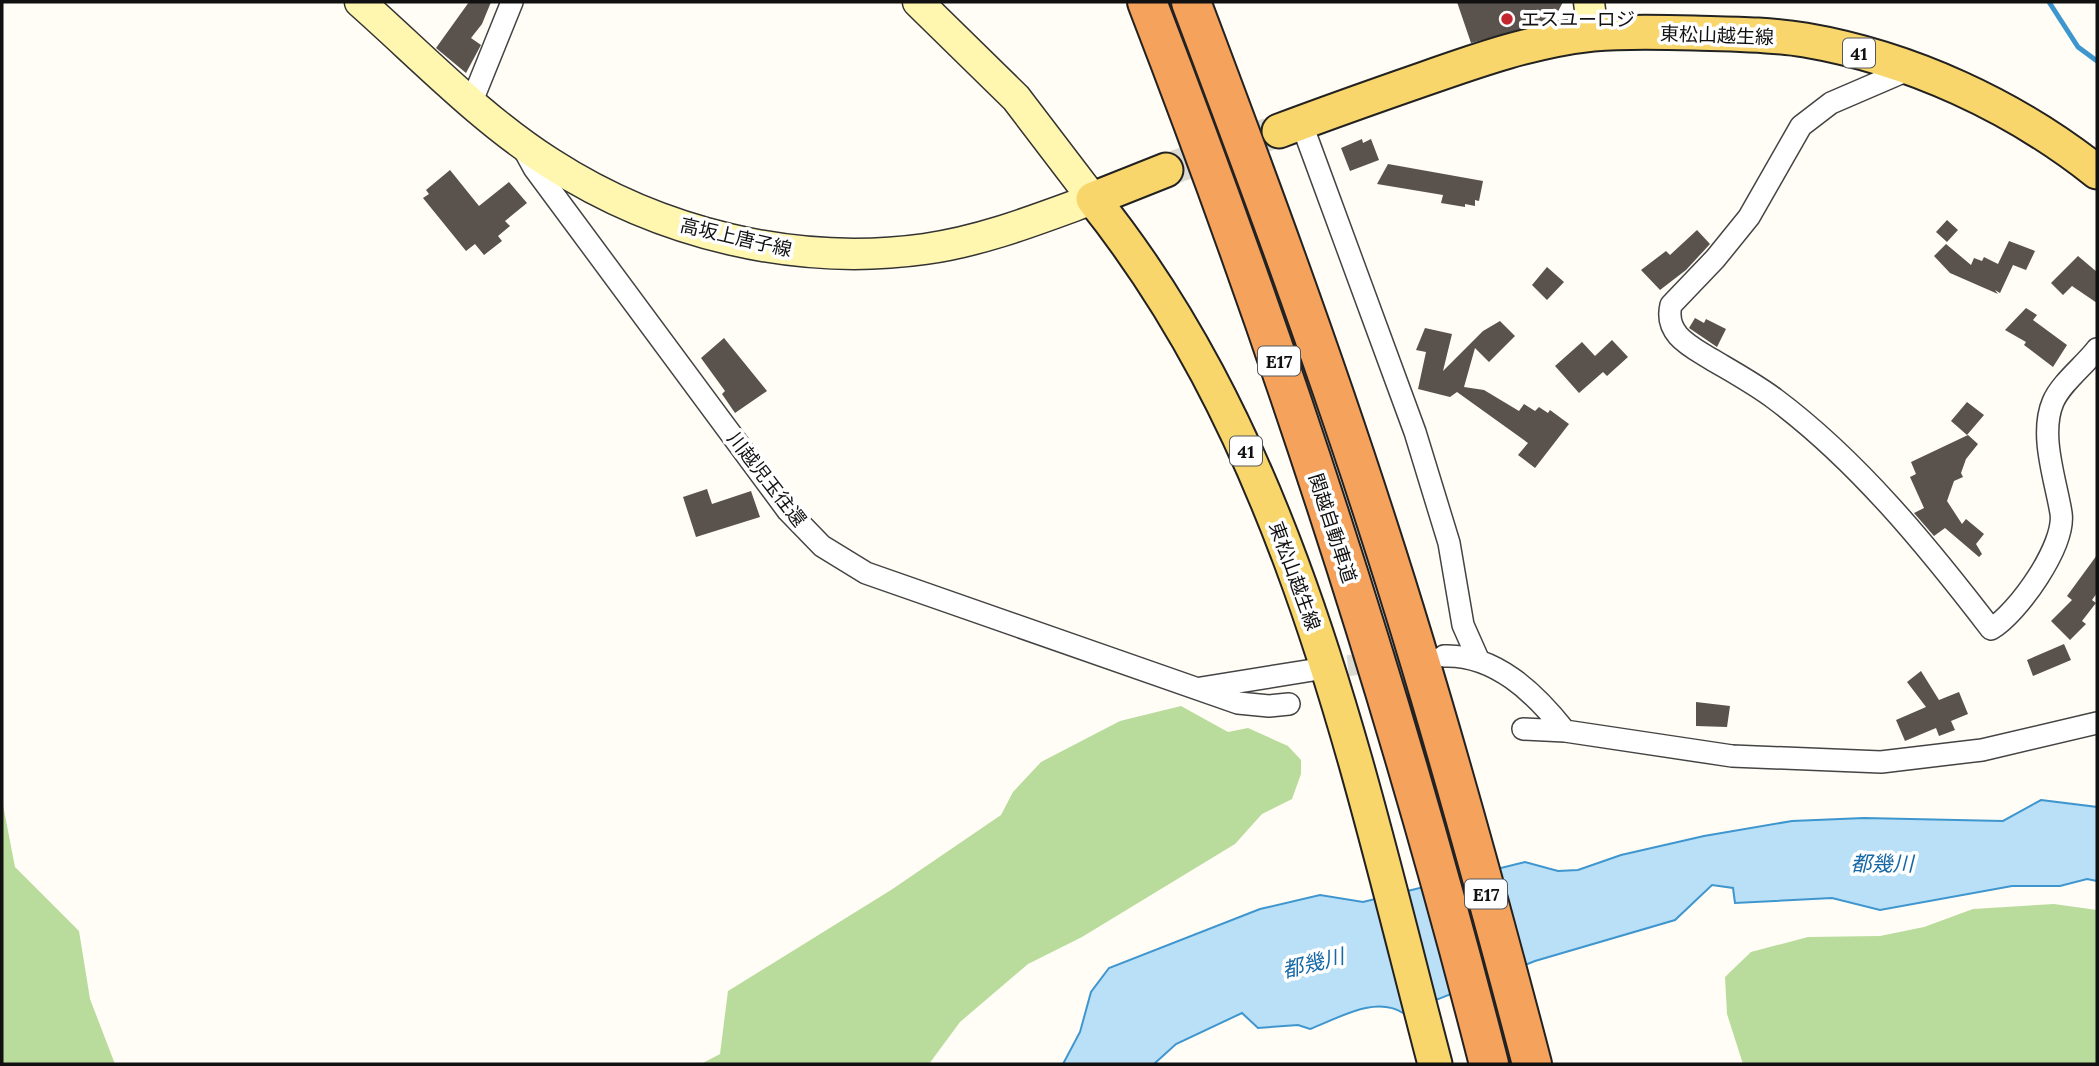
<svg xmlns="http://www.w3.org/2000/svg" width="2099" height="1066" font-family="Lora,'Noto Sans JP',serif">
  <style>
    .forest { fill: #b9dc9c }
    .water { fill: #b9e0f7; stroke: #3f96cf; stroke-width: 2 }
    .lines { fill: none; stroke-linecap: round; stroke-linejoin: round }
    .stream { stroke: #3f96cf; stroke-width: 5 }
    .building { fill: #5a524d }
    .street-tunnel { stroke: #dbdad3; stroke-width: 21; stroke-dasharray: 21 10; stroke-linecap: butt }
    .primary-tunnel { stroke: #dbdad3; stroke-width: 33; stroke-dasharray: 33 17; stroke-linecap: butt }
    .street-casing { stroke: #444; stroke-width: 24 }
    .secondary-casing { stroke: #333; stroke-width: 33 }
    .primary-casing { stroke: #222; stroke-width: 37 }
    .highway-casing { stroke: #222; stroke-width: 42 }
    .street { stroke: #fff; stroke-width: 21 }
    .secondary { stroke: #fff6b0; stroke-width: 30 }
    .primary { stroke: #f9d66b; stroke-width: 33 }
    .highway { stroke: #f5a25d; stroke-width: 38 }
    .poi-dot { fill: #c4262e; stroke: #fff; stroke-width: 2.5 }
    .labels { text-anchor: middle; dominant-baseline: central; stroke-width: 7; stroke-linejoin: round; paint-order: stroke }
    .shield { fill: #fff; stroke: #585858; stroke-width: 2 }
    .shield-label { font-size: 18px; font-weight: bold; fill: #111 }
    .poi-label { font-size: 19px; fill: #111; stroke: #fff; text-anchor: start }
    .street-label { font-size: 19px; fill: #111; stroke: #fff }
    .water-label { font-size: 21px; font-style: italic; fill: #1768a6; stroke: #fff }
  </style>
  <rect width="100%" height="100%" fill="#fffdf5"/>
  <path class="forest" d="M 1181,706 L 1228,732 L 1248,728 L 1288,746 L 1301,760 L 1301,774 L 1292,799 L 1262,814 L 1235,844 L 1082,937 L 1028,964 L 960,1022 L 929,1064 L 701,1064 L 720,1054 L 728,991 L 891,890 L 1001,815 L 1013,792 L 1041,762 L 1120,721 Z
    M 2,800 L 15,867 L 79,931 L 90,999 L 115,1064 L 2,1064 Z
    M 2054,904 L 2097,910 L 2097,1064 L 1743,1064 L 1727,1014 L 1725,977 L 1751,952 L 1808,937 L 1880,936 L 1924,927 L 1973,909 Z"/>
  <path class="water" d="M 2041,800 L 2097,807 L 2097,881 L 2087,879 L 2060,886 L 2012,886 L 1880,910 L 1832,898 L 1735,903 L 1733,888 L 1712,885 L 1675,920 L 1535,961 L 1403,1013 C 1375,995 1337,1019 1310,1029 L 1298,1025 L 1258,1028 L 1242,1013 L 1176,1044 L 1154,1064 L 1063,1064 L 1080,1032 L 1091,992 L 1109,968 L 1260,909 L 1320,895 L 1363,902 L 1525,862 L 1558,871 L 1578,870 L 1621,855 L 1704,836 L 1792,821 L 1864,818 L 2003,821 Z"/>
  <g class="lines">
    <path class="stream" d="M 2049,2 L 2078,47 L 2097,61"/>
  </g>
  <path class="building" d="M 469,2 L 491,2 L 482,24 L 471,38 L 481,45 L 466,73 L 436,48 Z
    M 1457,2 L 1563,2 L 1553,21 L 1471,43 Z
    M 1362,139 L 1363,143 L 1371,139 L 1379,160 L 1350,171 L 1341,148 Z
    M 1388,164 L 1483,181 L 1479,201 L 1475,200 L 1475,206 L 1465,204 L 1465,207 L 1441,203 L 1443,195 L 1377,184 Z
    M 450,170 L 479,206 L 509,182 L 527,203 L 505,221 L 510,226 L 498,236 L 502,241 L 484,255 L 475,244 L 466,251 L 423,198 L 429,194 L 426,190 Z
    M 1947,220 L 1958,230 L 1947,242 L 1936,232 Z
    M 1697,230 L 1710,244 L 1686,270 L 1660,290 L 1641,270 L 1666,251 L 1670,255 Z
    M 2009,241 L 2035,251 L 2026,270 L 2013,265 L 2000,293 L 1995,290 L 1998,294 L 1950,273 L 1934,256 L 1946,244 L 1971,265 L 1974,258 L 1982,261 L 1984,257 L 1998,264 Z
    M 2078,256 L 2097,272 L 2097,303 L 2072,286 L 2063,295 L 2051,283 Z
    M 1547,267 L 1564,282 L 1547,300 L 1532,285 Z
    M 2026,308 L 2037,315 L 2033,320 L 2067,345 L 2053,367 L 2024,345 L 2026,342 L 2005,330 Z
    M 1695,318 L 1704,323 L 1706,319 L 1726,329 L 1717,347 L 1689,328 Z
    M 1500,321 L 1515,336 L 1489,362 L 1475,348 L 1464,387 L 1484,390 L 1519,411 L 1524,404 L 1535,411 L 1539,407 L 1548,413 L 1550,410 L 1569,424 L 1535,468 L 1518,455 L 1528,443 L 1457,392 L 1450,397 L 1418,389 L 1426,352 L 1416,350 L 1425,328 L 1452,334 L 1443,371 L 1483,331 Z
    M 724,338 L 767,391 L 735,413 L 722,394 L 725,391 L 701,358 Z
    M 1612,340 L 1628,357 L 1607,376 L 1603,372 L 1579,393 L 1555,366 L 1582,342 L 1595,356 Z
    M 1967,402 L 1984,415 L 1967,435 L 1951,421 Z
    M 1968,435 L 1978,444 L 1966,459 L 1961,473 L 1963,477 L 1954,481 L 1947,501 L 1962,524 L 1966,519 L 1984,534 L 1976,544 L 1982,554 L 1979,557 L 1945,528 L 1934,536 L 1914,513 L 1924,508 L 1910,477 L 1916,474 L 1911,462 Z
    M 707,489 L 712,504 L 751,491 L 760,517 L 696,537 L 683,497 Z
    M 2097,555 L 2097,593 L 2092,600 L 2096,603 L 2082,621 L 2086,624 L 2070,640 L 2051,621 L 2072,600 L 2067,596 Z
    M 2064,644 L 2071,660 L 2033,676 L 2027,660 Z
    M 1921,671 L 1939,700 L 1959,692 L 1968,714 L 1951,721 L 1955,730 L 1939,736 L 1936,728 L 1905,741 L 1896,720 L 1926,707 L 1907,682 Z
    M 1696,702 L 1730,706 L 1727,727 L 1696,726 Z"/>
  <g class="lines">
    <path class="street-tunnel" d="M 1317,669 L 1428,657"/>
    <path class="primary-tunnel" d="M 1166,170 L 1269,134"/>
    <defs>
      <path id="street" d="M 1910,69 L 1831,103 L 1801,126 L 1749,217 L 1715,259 L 1671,305 C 1664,334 1690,346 1711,359 C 1733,372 1755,384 1775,399 C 1858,461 1928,547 1991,629 C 2018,613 2066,545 2061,513 C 2056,481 2039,435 2053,402 C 2061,383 2084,366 2097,349
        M 472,101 L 512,2
        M 1301,122 L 1415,432 L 1449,543 L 1463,625 L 1479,661
        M 523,148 L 534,168 L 788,511 L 822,546 L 866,573 L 1238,703 L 1269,706 L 1289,704
        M 1444,656 C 1495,654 1535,693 1565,731
        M 1201,688 L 1313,670
        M 1523,729 L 1565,731 L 1732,756 L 1881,762 L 1982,750 L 2097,723"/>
      <path id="secondary" d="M 360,2 C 422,57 481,119 550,163 C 660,234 796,267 925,249 C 983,241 1038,219 1093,199 L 1016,98 L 918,2
        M 1589,2 L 1593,34"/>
      <path id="primary" d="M 1279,131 C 1327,113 1375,96 1424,79 C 1478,60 1535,40 1593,34 C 1626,31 1661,32 1694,33 C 1730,34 1769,34 1805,40 C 1910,58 2014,106 2097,172
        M 1166,170 L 1093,199 C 1292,447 1356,764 1435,1064"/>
      <path id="highway" d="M 1147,2 C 1281,349 1397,704 1489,1064
        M 1191,2 C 1257,177 1322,352 1379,530 C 1436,706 1485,885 1532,1064"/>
    </defs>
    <use href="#street" class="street-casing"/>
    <use href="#secondary" class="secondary-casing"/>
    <use href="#primary" class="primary-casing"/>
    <use href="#highway" class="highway-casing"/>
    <use href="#street" class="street"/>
    <use href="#secondary" class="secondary"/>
    <use href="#primary" class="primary"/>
    <use href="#highway" class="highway"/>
  </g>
  <circle class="poi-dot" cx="1507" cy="19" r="7"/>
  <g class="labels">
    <g class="shield">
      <rect x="1843" y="38.5" width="32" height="29" rx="5"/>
      <rect x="1258" y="346.5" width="42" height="29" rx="5"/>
      <rect x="1230" y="436.5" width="32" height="29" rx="5"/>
      <rect x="1465" y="879.5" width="42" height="29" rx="5"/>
    </g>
    <g class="shield-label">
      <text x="1859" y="53">41</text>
      <text x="1279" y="361">E17</text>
      <text x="1246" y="451">41</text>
      <text x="1486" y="894">E17</text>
    </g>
    <g class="poi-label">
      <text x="1521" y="19">エスユーロジ</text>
    </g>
    <g class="street-label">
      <text transform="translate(1717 35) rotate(2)">東松山越生線</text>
      <text transform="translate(736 237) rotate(13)">高坂上唐子線</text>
      <text transform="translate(767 479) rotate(52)">川越児玉往還</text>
      <text transform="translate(1333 528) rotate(72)">関越自動車道</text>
      <text transform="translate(1295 576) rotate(70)">東松山越生線</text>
    </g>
    <g class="water-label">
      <text x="1882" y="863">都幾川</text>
      <text transform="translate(1313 963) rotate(-14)">都幾川</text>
    </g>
  </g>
  <rect width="2099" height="1066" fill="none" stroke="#111111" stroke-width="7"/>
</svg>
